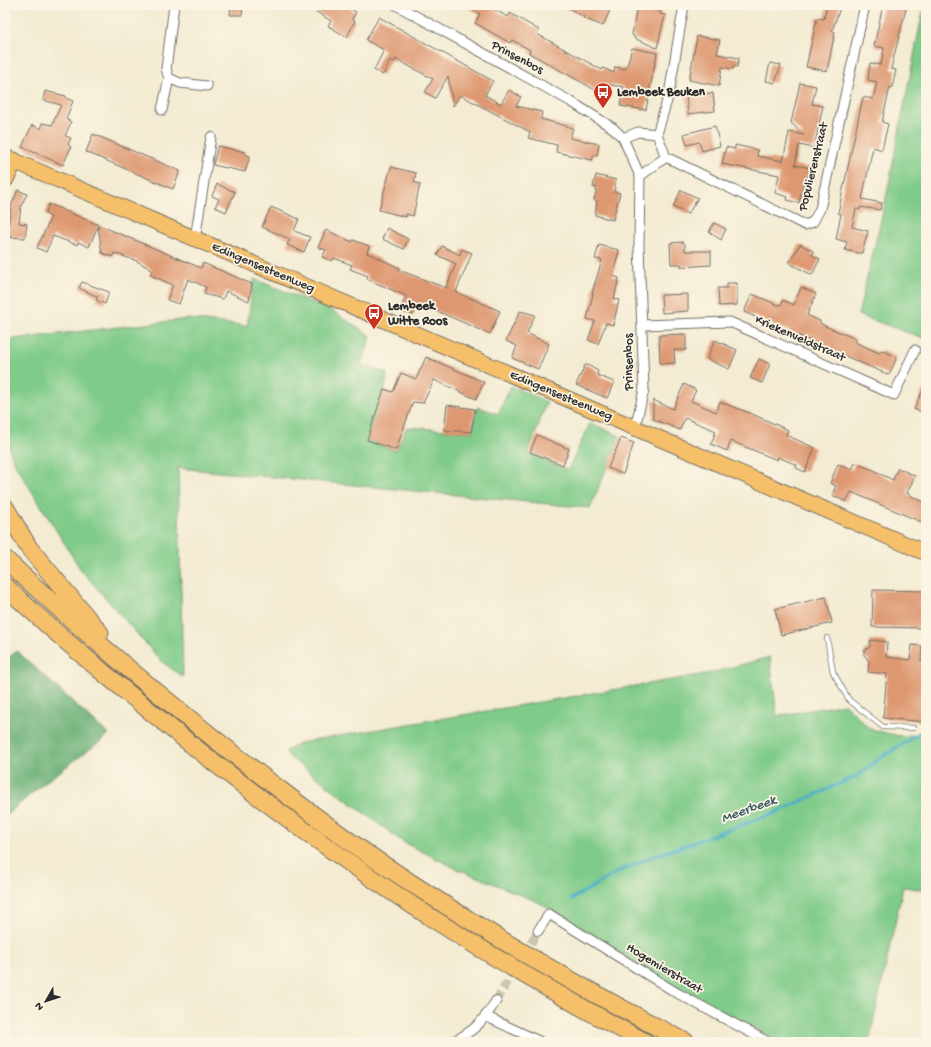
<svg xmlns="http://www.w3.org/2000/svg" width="931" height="1047" font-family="'Gochi Hand',sans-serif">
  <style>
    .green { fill: #7fcb89; stroke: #557b5a }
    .forest { fill: #67af75; stroke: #496d50 }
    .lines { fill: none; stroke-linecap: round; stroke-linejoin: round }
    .stream { stroke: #49aec8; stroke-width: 3.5 }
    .building { fill: #de9871 }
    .minor-tunnel { stroke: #cbc5b1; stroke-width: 9; stroke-dasharray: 9 4.5; stroke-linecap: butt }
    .service-casing { stroke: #716e65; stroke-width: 6 }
    .minor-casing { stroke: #716e65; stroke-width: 11 }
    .primary-casing { stroke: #716e65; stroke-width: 17 }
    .motorway-casing { stroke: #716e65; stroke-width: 19 }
    .service { stroke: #fff; stroke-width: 4.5 }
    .minor { stroke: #fff; stroke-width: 9 }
    .primary { stroke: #f6c06b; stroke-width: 15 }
    .motorway { stroke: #f6c06b; stroke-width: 17 }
    .labels { text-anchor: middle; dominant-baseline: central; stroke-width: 3.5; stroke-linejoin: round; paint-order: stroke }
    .street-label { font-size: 13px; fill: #2b2b2b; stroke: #fcf5e5 }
    .poi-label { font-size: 13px; font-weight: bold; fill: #2b2b2b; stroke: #fcf5e5; text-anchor: start }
    .water-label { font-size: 14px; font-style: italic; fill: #365962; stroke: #fcf5e5 }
  </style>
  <rect width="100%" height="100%" fill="#fcf5e5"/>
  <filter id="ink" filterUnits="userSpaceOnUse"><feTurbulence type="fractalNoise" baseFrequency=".025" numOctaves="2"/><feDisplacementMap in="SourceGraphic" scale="8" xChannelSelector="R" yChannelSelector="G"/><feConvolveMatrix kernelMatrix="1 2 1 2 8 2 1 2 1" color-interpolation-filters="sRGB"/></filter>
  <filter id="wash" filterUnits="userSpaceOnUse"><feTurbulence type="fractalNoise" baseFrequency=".012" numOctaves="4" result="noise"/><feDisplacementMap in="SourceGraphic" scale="16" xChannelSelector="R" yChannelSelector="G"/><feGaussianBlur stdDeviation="0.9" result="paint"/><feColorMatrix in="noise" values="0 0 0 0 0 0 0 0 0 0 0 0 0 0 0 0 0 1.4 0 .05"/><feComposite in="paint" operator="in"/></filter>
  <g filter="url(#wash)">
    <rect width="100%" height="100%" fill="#f3ebd2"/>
    <path class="green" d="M 924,5 L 926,5 L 926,339 L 858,315 L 885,203 Z
      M 254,279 L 331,310 L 371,336 L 361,365 L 387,373 L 385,389 L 368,441 L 396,451 L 407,427 L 472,432 L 478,407 L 498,414 L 511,386 L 547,402 L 528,453 L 568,470 L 590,423 L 620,436 L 590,508 L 178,468 L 183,677 L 162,662 L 81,570 L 15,464 L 5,438 L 5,340 L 189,319 L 247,326 Z
      M 770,657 L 777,716 L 845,704 L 870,729 L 899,736 L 926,734 L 926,890 L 903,887 L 869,1042 L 781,1042 L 664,981 L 538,902 L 453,867 L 403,842 L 288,756 L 286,751 L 301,743 L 326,738 L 677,679 L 710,673 Z"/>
    <path class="forest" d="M 17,651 L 109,735 L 47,781 L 5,816 L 5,660 Z"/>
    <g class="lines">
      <path class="stream" d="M 572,899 L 620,871 L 652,857 L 775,813 L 857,776 L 882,757 L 926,729"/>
    </g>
    <g id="blocks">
      <path class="building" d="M 231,5 L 243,5 L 242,15 L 230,15 Z
        M 319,5 L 344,5 L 356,12 L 352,19 L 355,21 L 347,37 L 328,26 L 331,21 L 315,11 Z
        M 463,5 L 486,5 L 508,17 L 510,13 L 539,30 L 537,34 L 602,70 L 603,68 L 614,73 L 615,67 L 626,69 L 632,48 L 657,53 L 646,110 L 620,106 L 624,87 L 604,84 L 599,92 L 529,53 L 530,50 L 512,40 L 510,43 L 475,23 L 480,14 Z
        M 563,5 L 612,5 L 603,26 L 583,18 L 584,17 Z
        M 827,5 L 841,5 L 832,31 L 835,32 L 827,71 L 806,67 L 817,18 L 824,19 Z
        M 883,5 L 907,5 L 891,68 L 891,69 L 896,70 L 892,88 L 890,87 L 882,122 L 888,124 L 882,150 L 873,147 L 862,199 L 882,203 L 880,210 L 860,207 L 860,210 L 856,209 L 852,227 L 868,231 L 862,253 L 858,253 L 845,250 L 847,242 L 836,239 L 841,214 L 838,213 L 863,97 L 873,99 L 877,82 L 868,80 L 870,63 L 881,65 L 884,48 L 874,46 Z
        M 637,7 L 661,11 L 660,14 L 665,15 L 657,48 L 634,38 L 634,36 L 632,35 Z
        M 379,17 L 493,81 L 485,95 L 501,104 L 509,90 L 521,97 L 516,106 L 542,112 L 541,119 L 573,128 L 570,138 L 599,144 L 597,155 L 594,155 L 592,160 L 556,152 L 557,145 L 528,138 L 530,132 L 460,95 L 453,106 L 448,76 L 435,98 L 425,92 L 433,79 L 405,64 L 396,59 L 394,62 L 390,60 L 383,75 L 374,70 L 384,50 L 366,40 Z
        M 697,36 L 720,40 L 717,54 L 739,58 L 737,67 L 733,66 L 733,69 L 722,67 L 719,86 L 689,80 Z
        M 770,63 L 781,65 L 775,83 L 766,81 Z
        M 800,83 L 816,86 L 812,104 L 823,106 L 814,148 L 799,145 L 795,165 L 810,168 L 807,179 L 805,178 L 799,203 L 787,200 L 788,197 L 775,193 L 779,175 L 722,164 L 726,147 L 735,149 L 735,145 L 758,150 L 757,156 L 783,161 L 789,132 L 804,135 L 791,123 Z
        M 45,91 L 66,96 L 66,98 L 73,101 L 66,119 L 71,122 L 65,136 L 71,138 L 68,145 L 71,147 L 63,165 L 22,147 L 32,125 L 41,129 L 42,123 L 52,125 L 61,105 L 43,100 Z
        M 713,93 L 715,111 L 688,114 L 686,96 Z
        M 715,126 L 720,146 L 702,151 L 699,142 L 687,145 L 684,134 Z
        M 93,134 L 180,171 L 173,189 L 86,152 Z
        M 218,146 L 245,152 L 244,154 L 250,156 L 245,172 L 213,165 Z
        M 391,167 L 416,173 L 414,182 L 420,184 L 413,216 L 406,214 L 406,217 L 379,210 Z
        M 596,175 L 616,180 L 614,192 L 620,193 L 613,220 L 595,215 L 597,201 L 594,200 L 597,188 L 593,187 Z
        M 217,184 L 235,192 L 226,212 L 215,207 L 219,199 L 212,196 Z
        M 18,190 L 27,194 L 21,206 L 19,223 L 27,224 L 25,238 L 7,237 L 11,206 Z
        M 681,190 L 698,198 L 688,214 L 673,207 Z
        M 49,204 L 201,268 L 203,263 L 252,284 L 249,301 L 226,291 L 223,299 L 204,294 L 206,287 L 188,279 L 179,304 L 167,300 L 173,285 L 150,275 L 152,270 L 137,261 L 114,253 L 112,257 L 102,253 L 98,226 L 89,247 L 78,242 L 77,245 L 53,236 L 46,252 L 37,248 L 51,217 L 45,214 Z
        M 271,207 L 299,219 L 294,231 L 310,237 L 304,252 L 287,245 L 290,239 L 262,227 Z
        M 714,223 L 726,229 L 721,240 L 709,232 Z
        M 387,228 L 408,239 L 404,249 L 382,239 Z
        M 326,230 L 352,242 L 353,240 L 369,246 L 367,253 L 400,268 L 399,270 L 446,288 L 456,264 L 437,255 L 442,246 L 460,255 L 462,249 L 472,253 L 456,292 L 500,311 L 490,334 L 418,303 L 413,315 L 400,310 L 406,296 L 367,279 L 368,276 L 350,269 L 352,265 L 334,258 L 332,261 L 322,257 L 326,250 L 318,247 Z
        M 683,242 L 685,244 L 685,251 L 711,251 L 711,265 L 681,267 L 681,264 L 671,264 L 670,243 Z
        M 800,244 L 814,252 L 812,255 L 820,259 L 812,275 L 789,263 Z
        M 599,245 L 619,250 L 613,276 L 619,278 L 614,299 L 619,300 L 613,325 L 606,323 L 598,344 L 588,340 L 595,321 L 587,319 L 593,294 L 592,293 L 602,260 L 595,259 Z
        M 82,282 L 109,292 L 105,304 L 96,300 L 98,297 L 79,288 Z
        M 727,283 L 737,283 L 737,305 L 719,306 L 718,288 L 727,288 Z
        M 801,287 L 816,294 L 807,315 L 820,321 L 820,323 L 825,326 L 856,339 L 855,342 L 879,353 L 881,350 L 897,357 L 889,375 L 744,312 L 752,294 L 778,305 L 781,305 L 783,300 L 794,305 Z
        M 688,294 L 688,311 L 662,313 L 661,295 Z
        M 520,311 L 535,315 L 527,333 L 549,344 L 538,369 L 512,358 L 517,346 L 506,341 Z
        M 686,334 L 686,350 L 674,350 L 675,363 L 660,364 L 659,335 Z
        M 715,340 L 737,350 L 729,369 L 707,359 Z
        M 426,357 L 484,382 L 476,399 L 434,380 L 423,403 L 413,402 L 396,450 L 367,440 L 384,389 L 393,392 L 401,373 L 416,379 Z
        M 759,359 L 770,364 L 762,383 L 750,378 Z
        M 585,365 L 588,365 L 598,371 L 597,375 L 614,382 L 607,398 L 576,385 Z
        M 926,383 L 926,414 L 914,409 Z
        M 684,384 L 696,390 L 691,401 L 716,412 L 720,402 L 750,413 L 788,430 L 786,435 L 815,448 L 805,472 L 796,468 L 797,465 L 778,457 L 777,460 L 731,441 L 727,451 L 711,444 L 716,431 L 685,418 L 680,430 L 653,419 L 653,400 L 673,409 Z
        M 447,405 L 475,409 L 471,432 L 444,430 Z
        M 537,435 L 569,449 L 563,465 L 530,452 Z
        M 621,438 L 634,443 L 623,474 L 608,468 Z
        M 855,463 L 876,471 L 876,472 L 893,480 L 898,468 L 915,476 L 907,493 L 909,494 L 909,495 L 926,503 L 926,524 L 851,492 L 846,502 L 832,495 L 836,486 L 830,483 L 838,464 L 852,470 Z
        M 873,590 L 926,591 L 926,614 L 922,614 L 922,628 L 872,627 Z
        M 826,597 L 832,623 L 781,635 L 775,609 Z
        M 870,640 L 887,642 L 886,657 L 910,660 L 912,645 L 922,646 L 921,661 L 926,661 L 926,722 L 883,718 L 887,674 L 868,672 L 869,661 L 864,655 L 864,651 L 870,647 Z"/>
    </g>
  </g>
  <g filter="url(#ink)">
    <use href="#blocks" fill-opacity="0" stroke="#716e65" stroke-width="1"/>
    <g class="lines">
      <path class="minor-tunnel" d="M 496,1001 L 538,931"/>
      <defs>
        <path id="service" d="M 827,638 L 833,672 L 849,700 L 883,727 L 913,728"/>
        <path id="minor" d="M 174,5 L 166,69 L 169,78 L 180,83 L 207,86
          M 396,5 L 570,101 L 613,128 L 623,138 L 640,176 L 639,246 L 644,390 L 635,428
          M 162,110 L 169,78
          M 657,134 L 669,94 L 684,5
          M 657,134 L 666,157
          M 623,138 L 638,132 L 657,134
          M 666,157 L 805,225 L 813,222 L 820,209 L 865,5
          M 640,176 L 666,157
          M 195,239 L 211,137
          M 642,325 L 730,322 L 894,395 L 915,350
          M 538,931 L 549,914 L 677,993 L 768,1042
          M 485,1016 L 541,1042
          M 452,1042 C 475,1031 483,1021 496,1001"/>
        <path id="primary" d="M 5,157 L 926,553"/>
        <path id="motorway" d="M 5,179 L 14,161
          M 5,507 L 29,548 L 100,633
          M 5,559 C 88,637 176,710 266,779 C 303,807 339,835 378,861 C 477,928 580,988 686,1042
          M 5,586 C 46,625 90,662 134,698 C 233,780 337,858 446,927 C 511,968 578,1006 645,1042"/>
      </defs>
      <use href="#service" class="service-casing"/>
      <use href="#minor" class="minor-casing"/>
      <use href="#primary" class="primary-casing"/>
      <use href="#motorway" class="motorway-casing"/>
      <use href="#service" class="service"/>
      <use href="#minor" class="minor"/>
      <use href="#primary" class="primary"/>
      <use href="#motorway" class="motorway"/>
    </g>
  </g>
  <defs>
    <symbol id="bus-pin" viewBox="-11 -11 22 30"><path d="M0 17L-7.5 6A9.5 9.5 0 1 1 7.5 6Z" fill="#c8321e" stroke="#fcf5e5"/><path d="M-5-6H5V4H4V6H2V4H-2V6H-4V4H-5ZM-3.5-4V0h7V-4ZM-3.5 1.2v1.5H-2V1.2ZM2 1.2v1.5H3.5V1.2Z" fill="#fff"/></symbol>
  </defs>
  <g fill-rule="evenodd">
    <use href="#bus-pin" x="592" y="81" width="22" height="30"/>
    <use href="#bus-pin" x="363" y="302" width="22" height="30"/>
  </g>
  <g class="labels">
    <g class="street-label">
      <text transform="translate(517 58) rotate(28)">Prinsenbos</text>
      <text transform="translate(814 167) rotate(-76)">Populierenstraat</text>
      <text transform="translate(263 268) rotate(23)">Edingensesteenweg</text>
      <text transform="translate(800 339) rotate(24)">Kriekenveldstraat</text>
      <text transform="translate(629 362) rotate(-90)">Prinsenbos</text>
      <text transform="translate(561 396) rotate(23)">Edingensesteenweg</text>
      <text transform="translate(664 969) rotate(31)">Hogemierstraat</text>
    </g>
    <g class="poi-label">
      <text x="617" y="92">Lembeek Beuken</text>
      <text x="388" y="306">Lembeek<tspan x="388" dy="15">Witte Roos</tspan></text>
    </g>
    <g class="water-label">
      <text transform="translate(749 810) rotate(-20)">Meerbeek</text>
    </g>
  </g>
  <rect width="931" height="1047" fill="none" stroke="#fcf5e5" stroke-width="20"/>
  <g transform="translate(46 1001) rotate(231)" stroke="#fcf5e5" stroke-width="3" paint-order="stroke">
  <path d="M0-3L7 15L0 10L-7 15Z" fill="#2b2b2b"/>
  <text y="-6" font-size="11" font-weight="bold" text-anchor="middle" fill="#2b2b2b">N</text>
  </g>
</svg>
